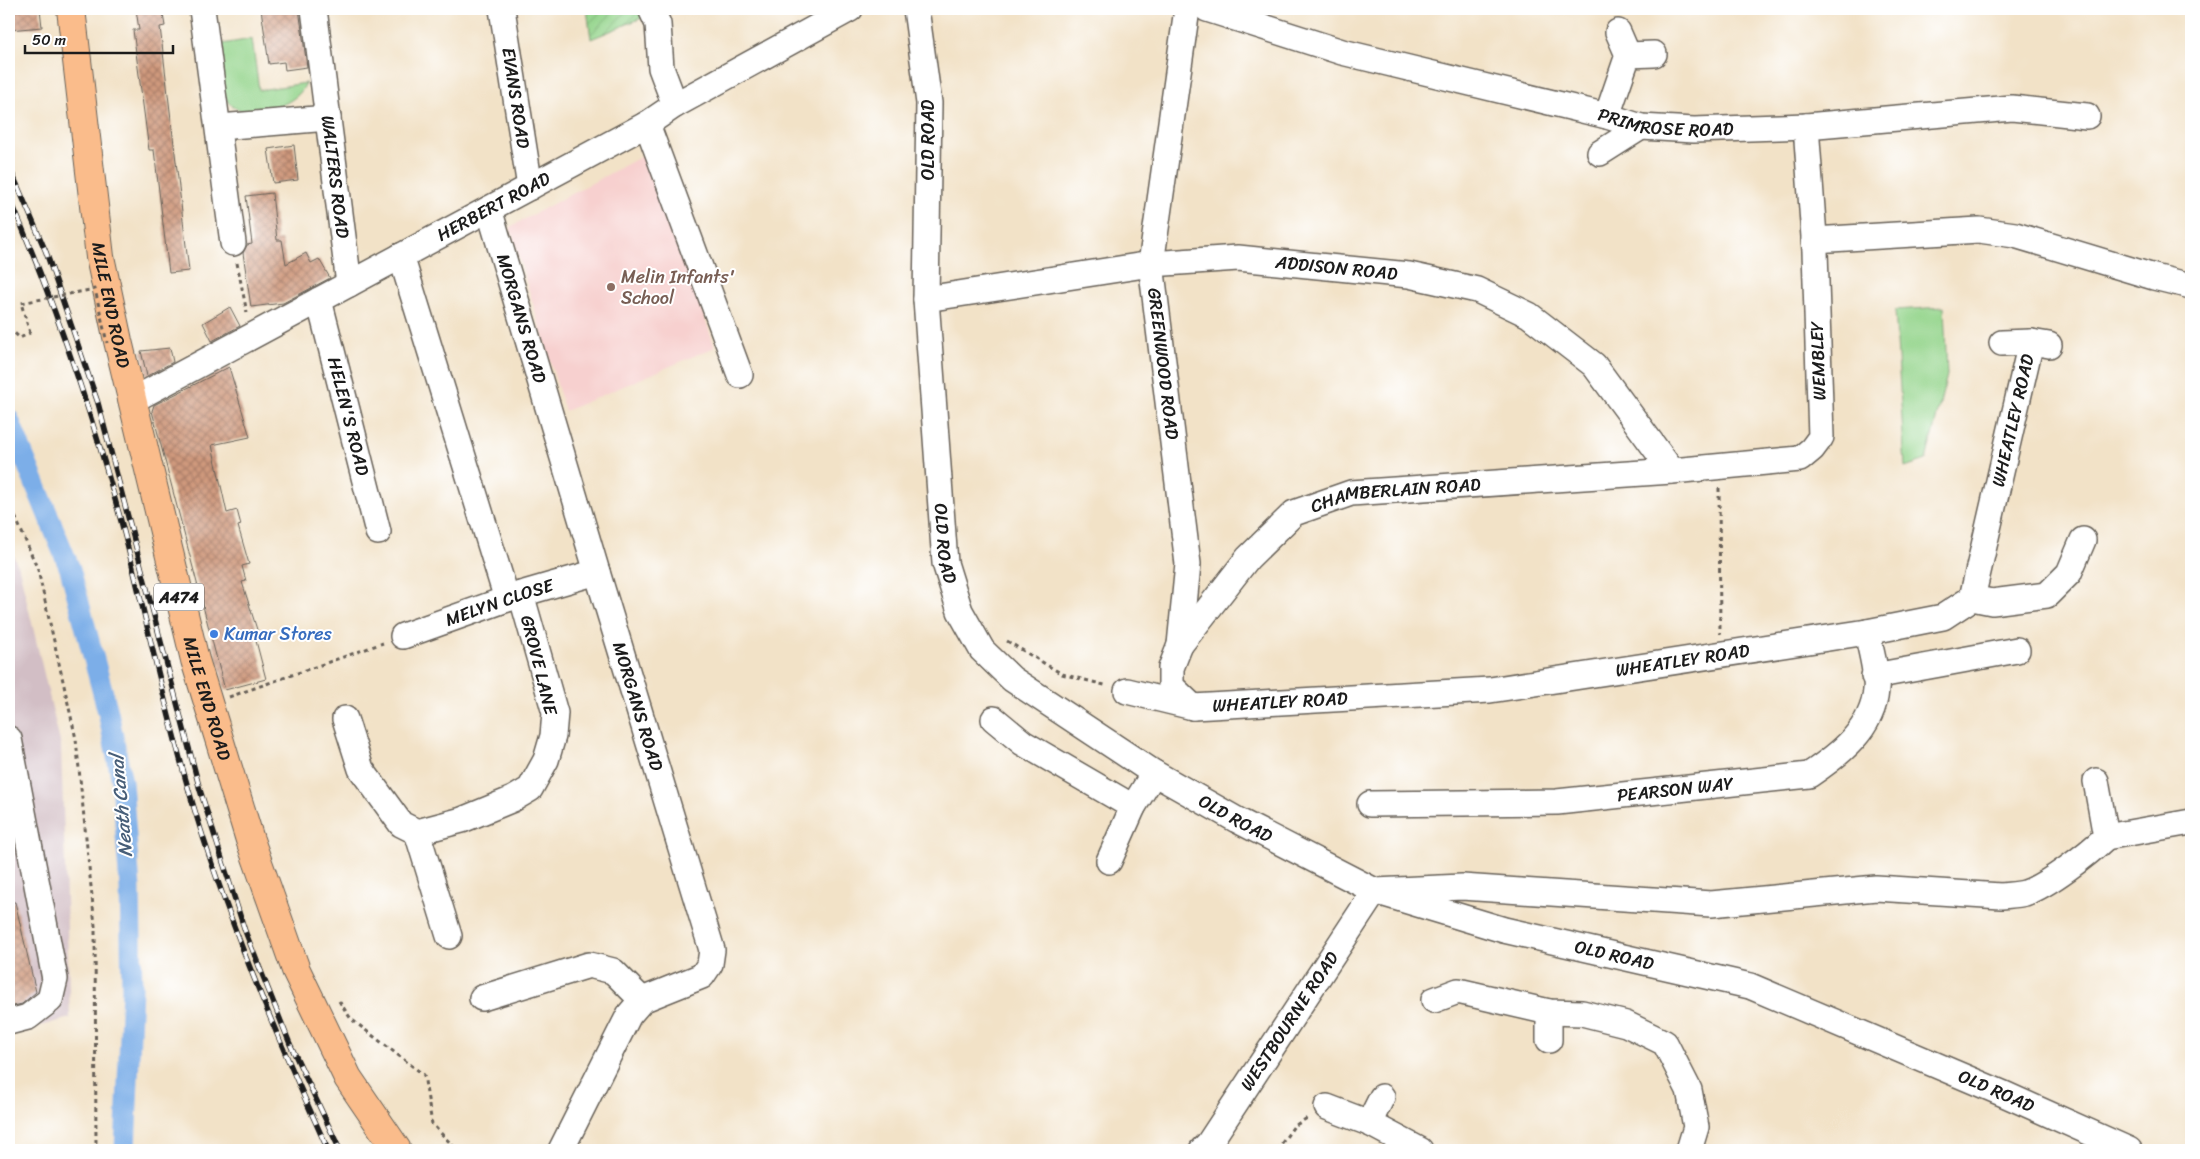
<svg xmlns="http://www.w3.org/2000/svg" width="2200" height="1159" font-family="Sriracha,sans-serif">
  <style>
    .built { fill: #f7d0cf }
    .industrial { fill: #d2bec5 }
    .grass { fill: #93d48a; stroke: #587853 }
    .garden { fill: url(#garden-furrows); stroke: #587853 }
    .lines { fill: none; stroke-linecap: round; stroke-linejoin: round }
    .canal { stroke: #7caee8; stroke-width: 21 }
    .building { fill: url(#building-cross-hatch) }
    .minor-casing { stroke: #676158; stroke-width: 28 }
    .major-casing { stroke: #676158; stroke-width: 30 }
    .path { stroke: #676158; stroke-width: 3; stroke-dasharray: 4 4; stroke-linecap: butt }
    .minor { stroke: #fff; stroke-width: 25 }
    .major { stroke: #fabc8b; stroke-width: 28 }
    .rail-casing { stroke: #1c1c1c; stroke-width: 5.5 }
    .rail { stroke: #fff; stroke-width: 4; stroke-dasharray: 11; stroke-linecap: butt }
    .path-bridge { stroke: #676158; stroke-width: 3; stroke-dasharray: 4 4; stroke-linecap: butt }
    .education-dot { fill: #8d6e63; stroke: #fff; stroke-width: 2 }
    .shop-dot { fill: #3f7fe0; stroke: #fff; stroke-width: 2 }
    .labels { text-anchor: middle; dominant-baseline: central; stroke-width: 4; stroke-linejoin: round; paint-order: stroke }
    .shield { fill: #fff; stroke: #606060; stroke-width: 1 }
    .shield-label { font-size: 16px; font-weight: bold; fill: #1c1c1c }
    .street-label { font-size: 18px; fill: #1c1c1c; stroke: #fff }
    .education-label { font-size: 18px; fill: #785e54; stroke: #fff; text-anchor: start }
    .shop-label { font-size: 18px; fill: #366cbe; stroke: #fff; text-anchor: start }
    .water-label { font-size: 19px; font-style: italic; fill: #475e78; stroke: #fff }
  </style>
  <defs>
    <pattern id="garden-furrows" width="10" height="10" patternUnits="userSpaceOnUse" patternTransform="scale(1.25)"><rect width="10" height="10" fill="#93d48a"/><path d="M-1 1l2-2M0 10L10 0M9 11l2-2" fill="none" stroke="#7eb576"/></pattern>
    <pattern id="building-cross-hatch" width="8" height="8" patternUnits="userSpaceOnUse" patternTransform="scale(1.25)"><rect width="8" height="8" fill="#cf997d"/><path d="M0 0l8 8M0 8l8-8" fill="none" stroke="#a77c66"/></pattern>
  </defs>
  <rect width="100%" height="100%" fill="#fff"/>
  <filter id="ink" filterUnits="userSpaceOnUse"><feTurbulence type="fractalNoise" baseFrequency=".02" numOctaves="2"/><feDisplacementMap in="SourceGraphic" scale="10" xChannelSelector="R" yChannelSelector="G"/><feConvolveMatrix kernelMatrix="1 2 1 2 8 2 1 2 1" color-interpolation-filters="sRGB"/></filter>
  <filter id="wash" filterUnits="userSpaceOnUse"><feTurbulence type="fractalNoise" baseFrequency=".0096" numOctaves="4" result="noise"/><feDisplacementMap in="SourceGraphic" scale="20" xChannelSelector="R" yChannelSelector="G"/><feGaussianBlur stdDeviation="1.12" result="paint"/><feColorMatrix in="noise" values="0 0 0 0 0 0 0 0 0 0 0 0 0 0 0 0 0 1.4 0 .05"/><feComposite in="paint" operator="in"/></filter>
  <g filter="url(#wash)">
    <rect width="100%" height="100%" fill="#f2e2c7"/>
    <path class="built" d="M 646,154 L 715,347 L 565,411 L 510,227 Z"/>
    <path class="industrial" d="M 9,546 L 19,568 L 61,746 L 70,1018 L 9,1034 Z"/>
    <path class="grass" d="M 252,39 L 259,90 L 306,83 C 303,89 300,94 294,98 C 279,110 238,121 226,99 C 219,87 218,60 216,45 Z
      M 1944,307 L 1947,375 L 1926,460 L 1905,467 L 1895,310 Z"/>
    <path class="garden" d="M 587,9 L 646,9 L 649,15 L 591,39 Z"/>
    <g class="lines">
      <path class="canal" d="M 9,420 L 70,569 L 108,712 L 122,782 L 130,888 L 132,989 L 125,1150"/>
    </g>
    <g id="blocks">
      <path class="building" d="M 9,9 L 40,9 L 42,27 L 9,30 Z
        M 136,9 L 162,9 L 165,26 L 160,27 L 189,271 L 169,273 L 154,150 L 149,150 L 133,30 L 139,30 Z
        M 261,9 L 299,9 L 307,67 L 285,70 L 284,62 L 269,64 Z
        M 294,145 L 298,180 L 273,183 L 268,149 Z
        M 272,193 L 277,240 L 282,240 L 286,264 L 306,253 L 311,263 L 319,259 L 330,278 L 283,303 L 251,307 L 243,253 L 247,245 L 252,244 L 246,196 Z
        M 230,307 L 240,326 L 212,341 L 203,323 Z
        M 170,348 L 173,362 L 147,376 L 141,351 Z
        M 229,367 L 250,437 L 212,445 L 227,513 L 237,510 L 241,525 L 238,526 L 249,564 L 242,566 L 246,581 L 242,582 L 259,636 L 255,637 L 266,679 L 225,690 L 152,411 L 154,405 Z
        M 9,902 L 15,902 L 36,992 L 22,1004 L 9,1007 Z"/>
    </g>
  </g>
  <g filter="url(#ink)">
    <use href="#blocks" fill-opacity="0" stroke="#676158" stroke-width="1"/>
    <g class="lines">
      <defs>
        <g id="minor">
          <path d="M 202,9 L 233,243"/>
          <path id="s1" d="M 314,9 L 349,284"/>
          <path id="s2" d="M 502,9 L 530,187"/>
          <path d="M 651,9 L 658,24 L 661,68 L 675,105"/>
          <path id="s3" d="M 916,9 L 929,103 L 926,299 L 945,563 L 960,611 L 982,650 L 1012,679 L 1154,773 L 1237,820 L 1375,891 L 1504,930 L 1750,986 L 2004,1094 L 2129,1150"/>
          <path id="s4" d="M 1187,9 L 1151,264 L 1188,564 L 1180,645 L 1171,668 L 1171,686 L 1193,707"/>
          <path id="s5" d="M 1207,9 L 1342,52 L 1607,116 L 1641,127 L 1694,130 L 1806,126 L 2012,108 L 2087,116"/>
          <path d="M 1618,32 L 1628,55"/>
          <path d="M 1607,116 L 1628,55 L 1654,54"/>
          <path d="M 647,124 L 740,375"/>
          <path d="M 219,127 L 328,118"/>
          <path d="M 1600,153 L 1641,127"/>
          <path id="s6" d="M 489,209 L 597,572 L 712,950 L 710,964 L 702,976 L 642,1000 L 629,1015 L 561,1150"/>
          <path d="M 1814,240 L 1979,230 L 2015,235 L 2154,277 L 2191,286"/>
          <path d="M 401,256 L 507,599"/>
          <path id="s7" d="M 926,299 L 1151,264 L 1238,258 L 1409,275 L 1477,290 L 1529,315 L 1594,365 L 1672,471"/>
          <path id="s8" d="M 319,300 L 378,532"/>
          <path d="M 2002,343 L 2031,342 L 2049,345"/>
          <path id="s9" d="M 133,400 L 647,124 L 675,105 L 850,9"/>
          <path d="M 1972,598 L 1992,602 L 2047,595 L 2069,573 L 2083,540"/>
          <path id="s10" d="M 403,636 L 521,594 L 597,572"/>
          <path id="s11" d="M 1180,645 L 1248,558 L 1294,513 L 1351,493 L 1672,471 L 1800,459 L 1812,449 L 1821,437 L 1815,251 L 1806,126"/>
          <path d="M 1874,676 L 2017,650"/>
          <path id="s12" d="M 1127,691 L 1193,707 L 1490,690 L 1867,632 L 1943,617 L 1972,598 L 2031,342"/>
          <path d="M 345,719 L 361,769 L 401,824 L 417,832"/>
          <path d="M 994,719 L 1023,743 L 1133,807"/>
          <path d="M 9,739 L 55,979 L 50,1000 L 28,1017 L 9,1022"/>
          <path id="s13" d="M 1370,804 L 1557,802 L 1809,775 C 1839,755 1873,729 1876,690 C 1878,674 1870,648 1867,632"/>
          <path d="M 2106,837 L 2191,822"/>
          <path d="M 1109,861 L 1133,807 L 1154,773"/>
          <path d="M 449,936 L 417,832 L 462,820 L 513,799 L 530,789 L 546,760 L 553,736 L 555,713 L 521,594"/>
          <path d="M 482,998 L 589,965 L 613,971 L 642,1000"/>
          <path d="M 1434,1000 L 1458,991 L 1549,1012 L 1582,1013 L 1626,1024 L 1665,1043 L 1689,1090 L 1696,1127 L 1689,1150"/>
          <path d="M 1549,1040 L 1549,1012"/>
          <path d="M 1327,1107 L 1369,1123 L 1420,1150"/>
          <path d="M 1369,1123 L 1382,1097"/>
          <path id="s14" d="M 1202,1150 L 1209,1143 L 1375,891 L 1462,887 L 1711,904 L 1876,888 L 2001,896 C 2009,895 2017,895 2025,893 C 2048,885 2088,854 2106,837 L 2096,781"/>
        </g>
        <g id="major">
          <path id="s15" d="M 71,9 L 100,257 L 118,341 L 195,660 L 250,840 L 296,970 L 348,1078 L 397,1150"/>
        </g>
      </defs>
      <use href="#minor" class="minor-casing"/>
      <use href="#major" class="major-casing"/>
      <path class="path" d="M 237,263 L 247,313
        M 9,328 L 20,338 L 30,333
        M 1719,488 L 1720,634
        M 9,502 L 38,570 L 76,739 L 95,926 L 96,1150
        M 1007,641 L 1062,674 L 1108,686
        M 229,697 L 383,643
        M 339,1001 L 351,1019 L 424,1075 L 432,1124 L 457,1150
        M 1277,1150 L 1294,1126 L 1309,1117"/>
      <use href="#minor" class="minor"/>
      <use href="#major" class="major"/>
      <defs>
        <path id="rail" d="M 9,166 L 46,252 L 98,403 L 200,790 L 245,931 L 290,1044 L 340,1150
          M 9,196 C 54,302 91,410 121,521 C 145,611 163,702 189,791 C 225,915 275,1033 328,1150"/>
      </defs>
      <use href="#rail" class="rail-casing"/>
      <use href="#rail" class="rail"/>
      <path class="path-bridge" d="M 30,333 L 21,303 L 95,289 L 107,343"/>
    </g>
  </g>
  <circle class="education-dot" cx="611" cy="287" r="5"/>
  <circle class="shop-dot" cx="214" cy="634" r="5"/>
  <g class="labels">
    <rect class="shield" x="154" y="583.5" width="50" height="27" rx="4"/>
    <g class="shield-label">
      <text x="179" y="597">A474</text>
    </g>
    <g class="street-label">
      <text stroke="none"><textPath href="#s2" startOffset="90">EVANS ROAD</textPath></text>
      <text stroke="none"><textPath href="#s5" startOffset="474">PRIMROSE ROAD</textPath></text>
      <text transform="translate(928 140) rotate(-90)">OLD ROAD</text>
      <text stroke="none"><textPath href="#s1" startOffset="169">WALTERS ROAD</textPath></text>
      <text stroke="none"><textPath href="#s9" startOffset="409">HERBERT ROAD</textPath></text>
      <text stroke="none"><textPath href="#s7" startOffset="414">ADDISON ROAD</textPath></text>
      <text stroke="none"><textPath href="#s15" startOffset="299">MILE END ROAD</textPath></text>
      <text stroke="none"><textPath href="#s6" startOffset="114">MORGANS ROAD</textPath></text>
      <text transform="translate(1818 361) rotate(-92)">WEMBLEY</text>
      <text stroke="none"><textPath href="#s4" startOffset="358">GREENWOOD ROAD</textPath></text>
      <text stroke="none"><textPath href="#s8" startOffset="120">HELEN'S ROAD</textPath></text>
      <text stroke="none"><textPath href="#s12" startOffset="1041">WHEATLEY ROAD</textPath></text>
      <text stroke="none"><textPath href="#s11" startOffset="279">CHAMBERLAIN ROAD</textPath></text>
      <text stroke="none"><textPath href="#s3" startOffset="536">OLD ROAD</textPath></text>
      <text stroke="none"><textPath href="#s10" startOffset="102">MELYN CLOSE</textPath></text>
      <text stroke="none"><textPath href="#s12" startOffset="560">WHEATLEY ROAD</textPath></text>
      <text transform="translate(539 665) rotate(76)">GROVE LANE</text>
      <text stroke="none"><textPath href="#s15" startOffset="704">MILE END ROAD</textPath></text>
      <text stroke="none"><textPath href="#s12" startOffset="155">WHEATLEY ROAD</textPath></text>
      <text stroke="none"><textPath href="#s6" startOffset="519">MORGANS ROAD</textPath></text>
      <text stroke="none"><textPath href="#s13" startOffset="306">PEARSON WAY</textPath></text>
      <text stroke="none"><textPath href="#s3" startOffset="956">OLD ROAD</textPath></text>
      <text stroke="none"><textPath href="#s3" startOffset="1361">OLD ROAD</textPath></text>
      <text stroke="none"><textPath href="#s14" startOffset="156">WESTBOURNE ROAD</textPath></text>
      <text stroke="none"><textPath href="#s3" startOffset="1768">OLD ROAD</textPath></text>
    </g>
    <g class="education-label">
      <text x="621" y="277">Melin Infants'<tspan x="621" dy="21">School</tspan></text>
    </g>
    <g class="shop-label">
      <text x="224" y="634">Kumar Stores</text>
    </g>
    <g class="water-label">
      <text transform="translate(121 806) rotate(-95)">Neath Canal</text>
    </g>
  </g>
  <rect width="2200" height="1159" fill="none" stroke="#fff" stroke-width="30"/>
  <path d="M25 45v8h148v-8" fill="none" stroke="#1c1c1c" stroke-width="2.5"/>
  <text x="32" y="45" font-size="15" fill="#1c1c1c" stroke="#ffffff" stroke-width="4" paint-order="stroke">50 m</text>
</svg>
